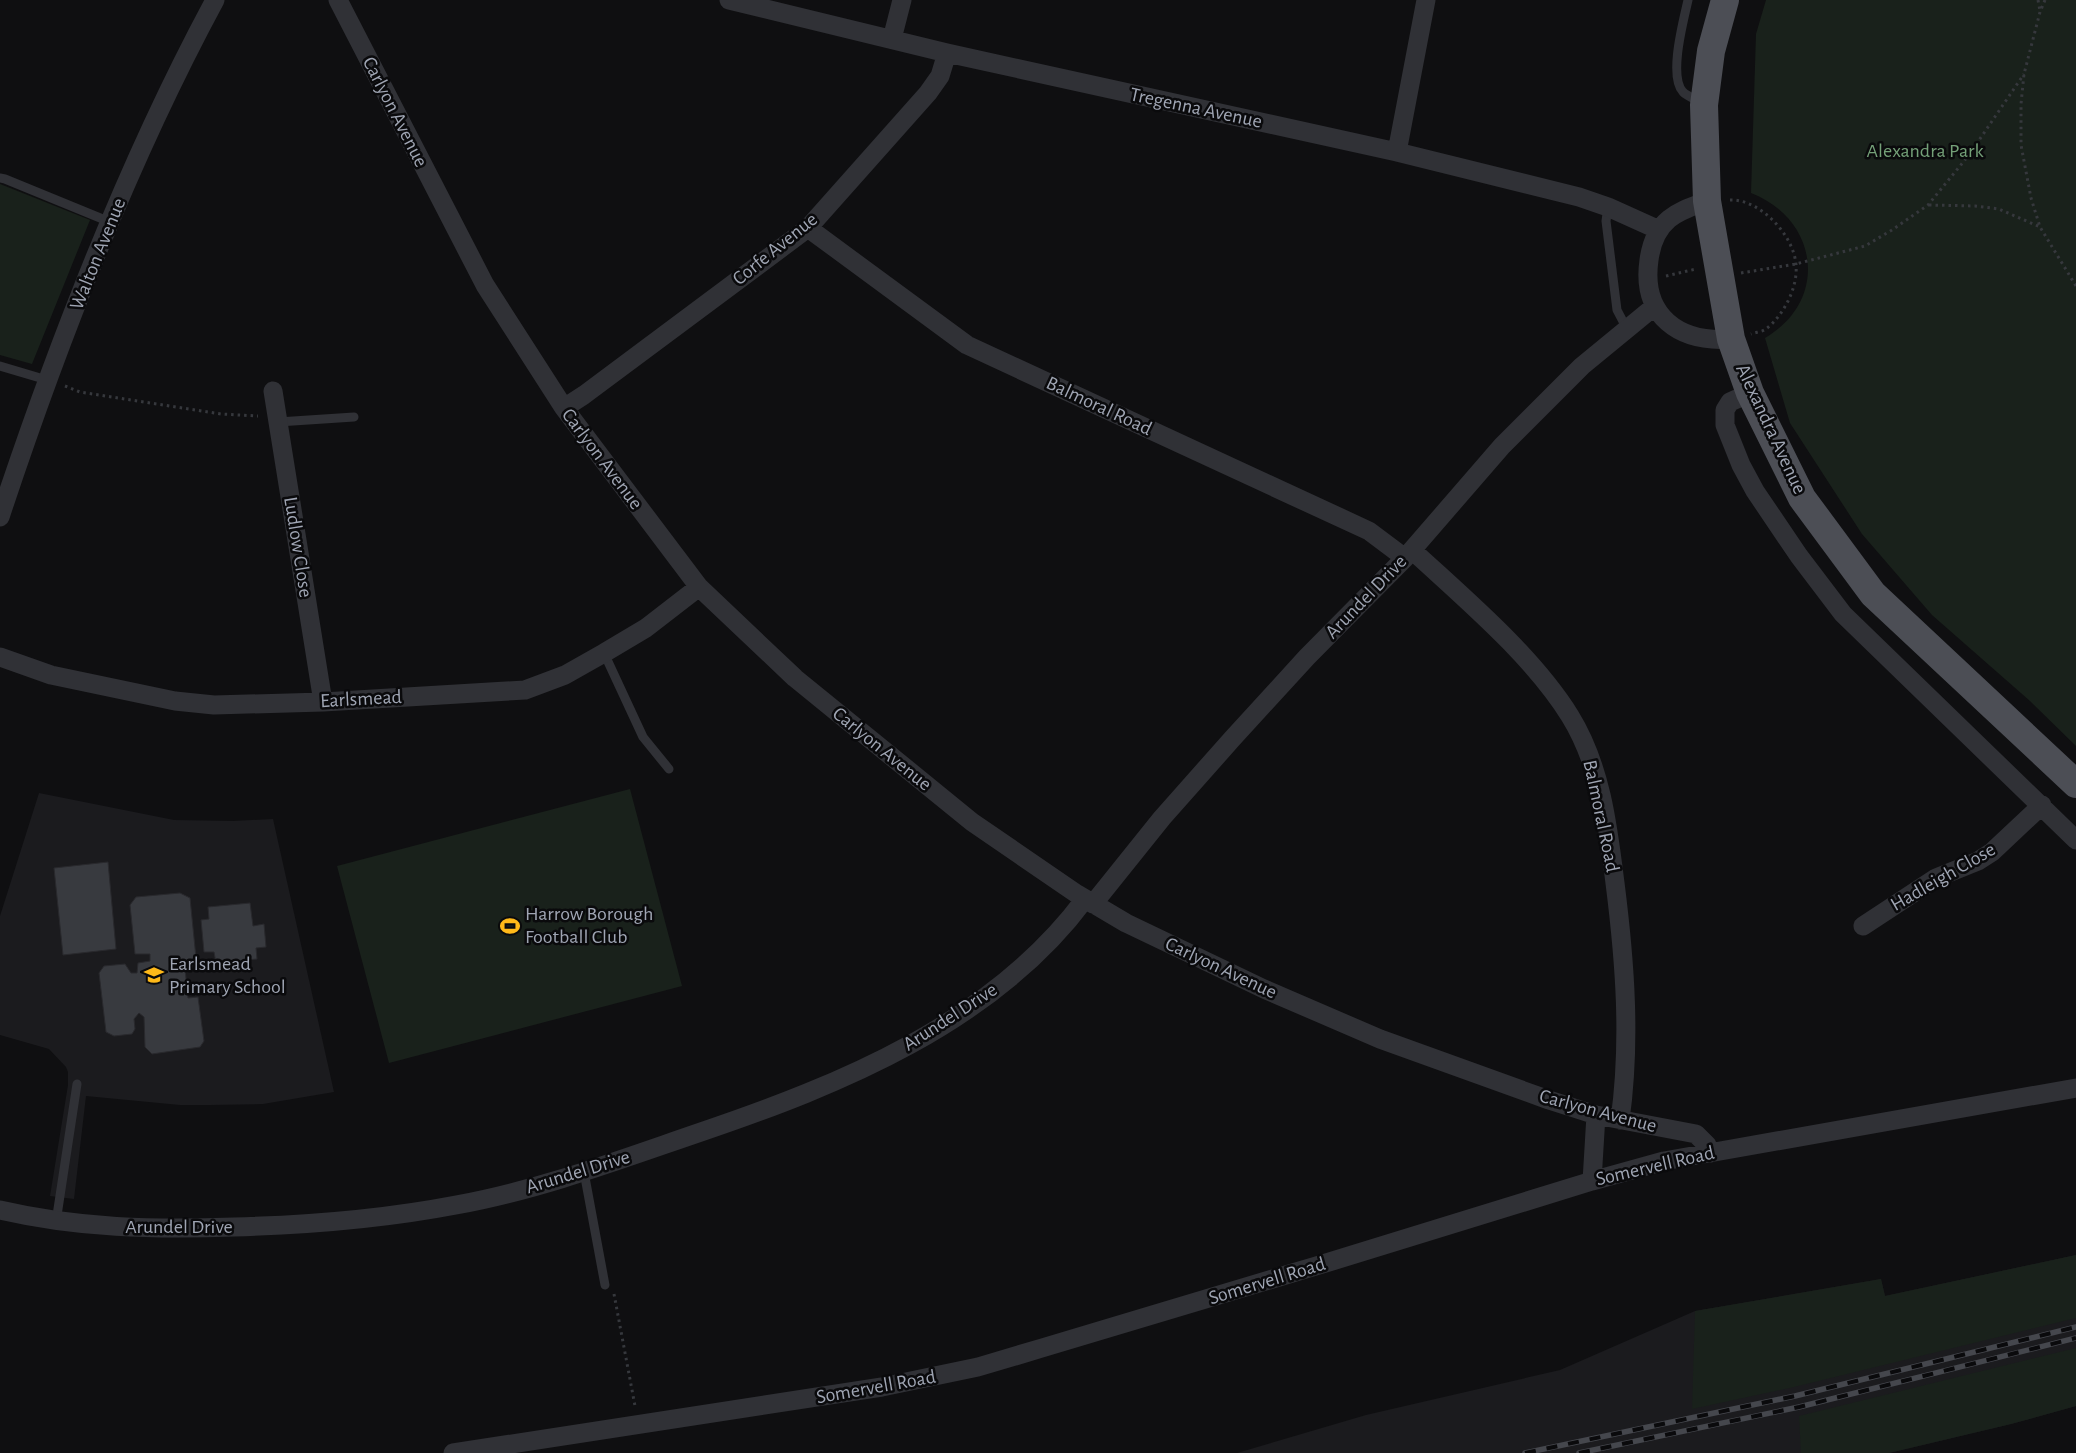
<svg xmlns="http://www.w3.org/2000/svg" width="2076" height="1453" font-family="'Alegreya Sans',sans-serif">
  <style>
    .built { fill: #1b1b1e }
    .green { fill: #19211b }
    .building { fill: #383a3f; stroke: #29292d }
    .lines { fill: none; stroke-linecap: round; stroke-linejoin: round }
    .path { stroke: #36383d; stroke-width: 3; stroke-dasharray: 2.5 4; stroke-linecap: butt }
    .lane { stroke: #303136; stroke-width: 9 }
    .street { stroke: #303136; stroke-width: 19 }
    .primary { stroke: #4c4e55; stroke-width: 28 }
    .rail-casing { stroke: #45474d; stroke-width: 5.5 }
    .rail { stroke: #0a0a0c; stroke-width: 4; stroke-dasharray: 11; stroke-linecap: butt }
    .labels { text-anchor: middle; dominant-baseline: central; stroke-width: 5; stroke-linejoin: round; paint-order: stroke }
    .street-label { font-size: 20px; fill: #9fa5b3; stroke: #0a0a0c }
    .park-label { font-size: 20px; fill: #74a078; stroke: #0a0a0c }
    .poi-label { font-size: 20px; fill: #9fa5b3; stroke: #0a0a0c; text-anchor: start }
  </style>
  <rect width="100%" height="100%" fill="#0f0f11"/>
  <path class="built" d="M 39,793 L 174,820 L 233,821 L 273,819 L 334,1092 L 263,1104 L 209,1105 L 180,1105 L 86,1096 L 74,1199 L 50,1196 L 68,1085 L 68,1072 L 66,1067 L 49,1049 L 0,1035 L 0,916 Z
    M 2076,1255 L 2076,1406 L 2011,1424 L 1889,1453 L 1237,1453 L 1366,1415 L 1560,1370 L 1695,1311 L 1881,1279 L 1885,1296 Z"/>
  <path class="green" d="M 1766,0 L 2076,0 L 2076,746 L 2030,701 L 1932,615 L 1862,534 L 1790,423 L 1765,338 C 1830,300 1818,219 1751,193 L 1756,34 Z
    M 0,184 L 90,220 L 32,364 L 0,355 Z
    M 630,789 L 682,986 L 389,1063 L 337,866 Z
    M 2076,1255 L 2076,1318 L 1794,1387 L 1692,1409 L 1695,1311 L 1881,1279 L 1885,1296 Z
    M 2076,1348 L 2076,1406 L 2011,1424 L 1889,1453 L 1801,1453 L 1799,1416 Z"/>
  <path class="building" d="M 108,862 L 116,949 L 63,955 L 54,868 Z
    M 180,893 L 190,898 L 197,968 L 185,969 L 188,998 L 198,997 L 204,1041 L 200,1047 L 152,1054 L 145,1047 L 144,1017 L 139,1013 L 134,1019 L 135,1029 L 132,1034 L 114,1036 L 106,1032 L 99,973 L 104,966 L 125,964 L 131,973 L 137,973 L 138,963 L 150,961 L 150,954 L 135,954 L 130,905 L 136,897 Z
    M 250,903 L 253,926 L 264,924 L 266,947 L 256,948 L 257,959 L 216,963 L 214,952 L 204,952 L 201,920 L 209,919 L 208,907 Z"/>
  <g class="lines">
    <path class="path" d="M 2038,0 L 2040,11
      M 2045,0 L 2040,12 L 2024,74 L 2021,104 L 2021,145 L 2031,198 L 2040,227 L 2076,286
      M 1730,200 C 1760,199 1794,235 1796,265 C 1798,287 1784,315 1766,329 C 1762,332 1756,332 1751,334
      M 1929,205 L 1975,206 L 1999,209 L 2040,227
      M 1741,273 L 1796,264 L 1865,246 L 1892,230 L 1928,205 L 1969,155 L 2024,74
      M 1666,276 L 1696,269
      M 65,386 L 80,392 L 221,414 L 258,416
      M 614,1294 L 635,1406"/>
    <path class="lane" d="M 1688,0 C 1684,19 1668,76 1683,92 C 1687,96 1695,99 1700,102
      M 0,178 L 5,179 L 110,222
      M 1608,207 L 1606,221 L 1617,310 L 1627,329
      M 0,366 L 47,380
      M 278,422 L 354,417
      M 604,653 L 643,737 L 669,769
      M 584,1172 L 605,1285
      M 56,1222 L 77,1084"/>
    <path class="street" d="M 338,0 L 485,285 L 564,408 L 699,587 L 795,678 L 972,822 L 1077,894 L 1126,923 L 1264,989 L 1380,1039 L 1549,1100 L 1596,1115 L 1696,1134 L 1707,1145 L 1710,1153
      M 729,0 L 947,53 L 1397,152 L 1579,197 L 1608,207 L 1659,230
      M 892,39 L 902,0
      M 1397,152 L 1426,0
      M 1707,201 C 1694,206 1680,210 1669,219 C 1657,229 1651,245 1649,260 C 1641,316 1679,343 1731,339
      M 808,228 L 967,345 L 1369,531 L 1405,558
      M 273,391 L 323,702
      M 1750,393 L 1730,402 L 1725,410 L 1725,425 L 1741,465 L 1755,491 L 1799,556 L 1843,614 L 2076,840
      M 564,408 L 584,395 L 808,228 L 928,93 L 940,76 L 947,53
      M 0,517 C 58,342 127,163 215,0
      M 1412,550 C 1465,599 1532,655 1570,716 C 1601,766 1608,826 1615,883 C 1625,962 1631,1041 1620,1120
      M 0,657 L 51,675 L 175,701 L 214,705 L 323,702 L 525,690 L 565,675 L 604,653 L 646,628 L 699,587
      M 1093,904 L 1162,818 L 1232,739 L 1307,657 L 1405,558 L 1502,446 L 1582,366 L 1655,306
      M 1863,926 L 1936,878 L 1978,861 L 1992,852 L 2042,805
      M 1592,1181 L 1596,1115
      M 0,1210 C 77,1228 155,1230 234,1227 C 308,1225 383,1219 456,1205 C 539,1190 619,1160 698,1133 C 840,1085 993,1023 1085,899
      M 453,1453 L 882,1387 L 978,1367 L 1042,1348 L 1316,1266 L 1592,1181 L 1664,1161 L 2076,1088"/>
    <path class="primary" d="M 1725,0 L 1711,51 L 1704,105 L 1707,201 L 1731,339 L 1750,393 L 1802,498 L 1873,594 L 2076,784"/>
    <defs>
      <path id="rail" d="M 1525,1453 L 1795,1396 L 2076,1327
        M 1579,1453 L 1799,1407 L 2076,1338"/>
    </defs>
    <use href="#rail" class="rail-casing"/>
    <use href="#rail" class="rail"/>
  </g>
  <defs>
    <symbol id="stadium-bare" viewBox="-9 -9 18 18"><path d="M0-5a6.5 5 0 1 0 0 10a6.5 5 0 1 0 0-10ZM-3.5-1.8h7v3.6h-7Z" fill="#ffb919" stroke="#0a0a0c" stroke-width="2.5" paint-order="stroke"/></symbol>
    <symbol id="school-bare" viewBox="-9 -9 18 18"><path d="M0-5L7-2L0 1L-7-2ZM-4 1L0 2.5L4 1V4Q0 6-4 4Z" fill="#ffb919" stroke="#0a0a0c" stroke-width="2.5" paint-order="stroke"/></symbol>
  </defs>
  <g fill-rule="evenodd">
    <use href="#stadium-bare" x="496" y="912" width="28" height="28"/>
    <use href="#school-bare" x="140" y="961" width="28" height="28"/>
  </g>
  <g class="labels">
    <g class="street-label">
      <text transform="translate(1196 108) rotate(12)">Tregenna Avenue</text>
      <text transform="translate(395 112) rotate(63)">Carlyon Avenue</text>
      <text transform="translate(775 249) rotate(-39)">Corfe Avenue</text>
      <text transform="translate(98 254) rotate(-68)">Walton Avenue</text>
      <text transform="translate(1099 406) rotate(25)">Balmoral Road</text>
      <text transform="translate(1771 429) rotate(65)">Alexandra Avenue</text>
      <text transform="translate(602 459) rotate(53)">Carlyon Avenue</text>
      <text transform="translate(298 547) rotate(81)">Ludlow Close</text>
      <text transform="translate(1366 597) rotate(-46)">Arundel Drive</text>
      <text transform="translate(361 699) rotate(-3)">Earlsmead</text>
      <text transform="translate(882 749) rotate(39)">Carlyon Avenue</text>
      <text transform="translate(1601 816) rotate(78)">Balmoral Road</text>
      <text transform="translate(1943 877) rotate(-30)">Hadleigh Close</text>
      <text transform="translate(1221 968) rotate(25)">Carlyon Avenue</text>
      <text transform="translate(950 1017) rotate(-33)">Arundel Drive</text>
      <text transform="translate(1598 1111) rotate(15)">Carlyon Avenue</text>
      <text transform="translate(1655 1166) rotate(-13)">Somervell Road</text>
      <text transform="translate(578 1172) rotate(-17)">Arundel Drive</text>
      <text x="179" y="1227">Arundel Drive</text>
      <text transform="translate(1267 1281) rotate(-17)">Somervell Road</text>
      <text transform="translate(876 1387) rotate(-10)">Somervell Road</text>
    </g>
    <g class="park-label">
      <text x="1925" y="151">Alexandra Park</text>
    </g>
    <g class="poi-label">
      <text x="525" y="914">Harrow Borough<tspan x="525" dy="23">Football Club</tspan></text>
      <text x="169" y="964">Earlsmead<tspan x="169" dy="23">Primary School</tspan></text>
    </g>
  </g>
</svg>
